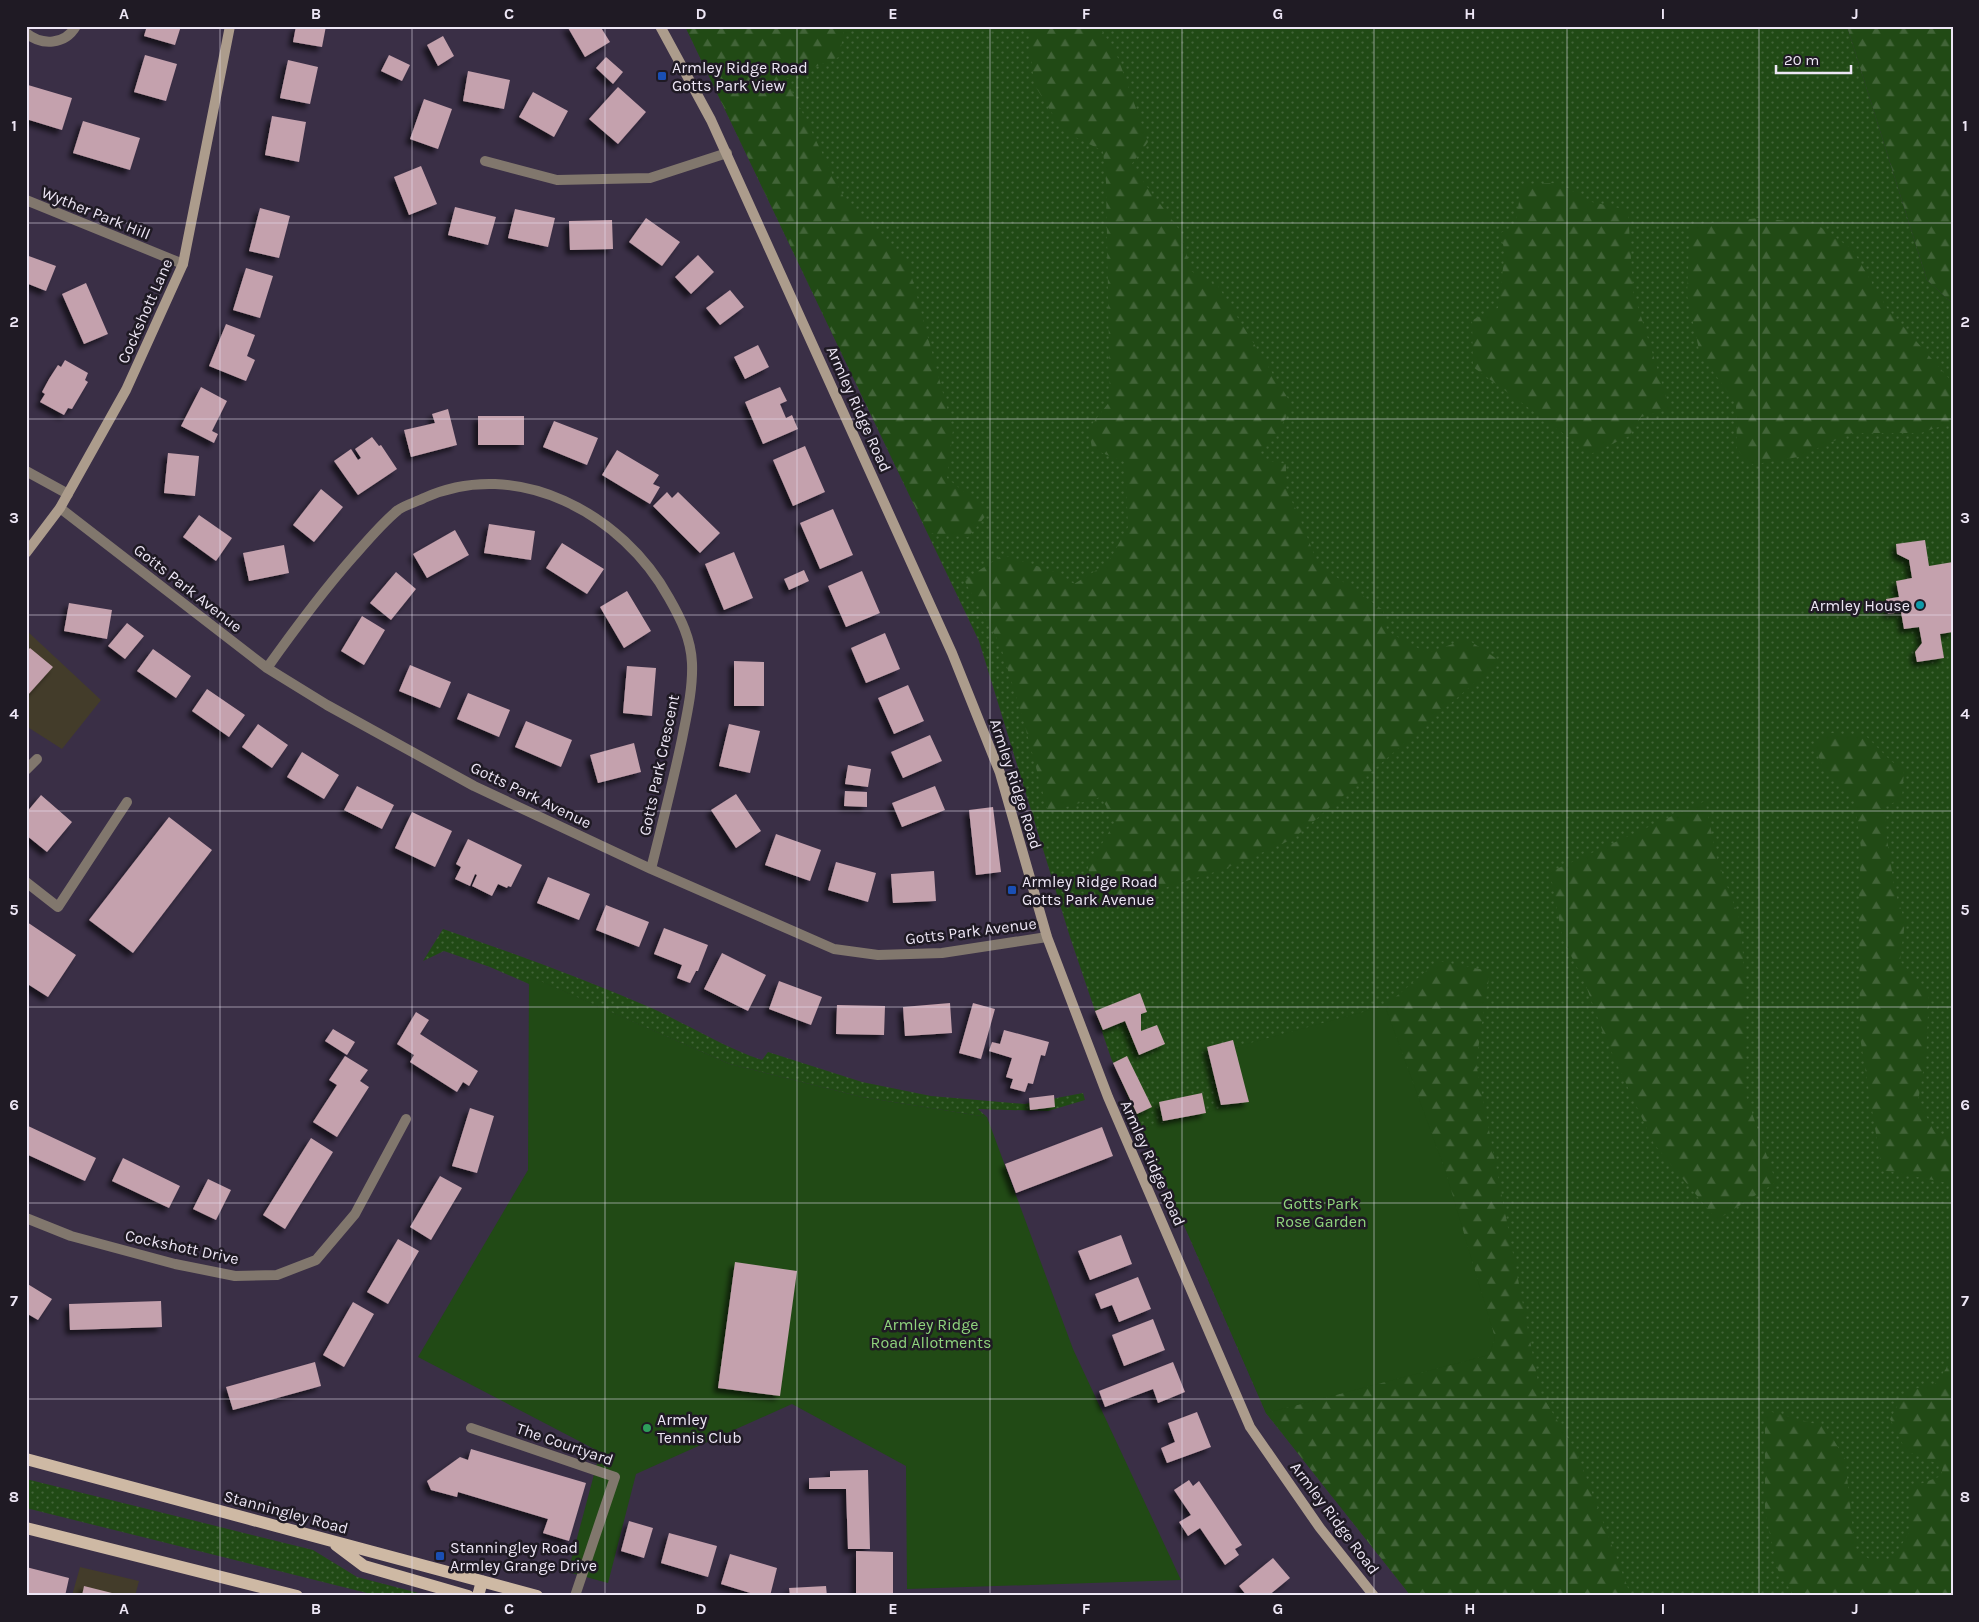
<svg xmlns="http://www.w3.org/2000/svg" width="1979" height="1622" font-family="Karla,sans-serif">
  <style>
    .commercial { fill: #433c2a }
    .grass { fill: url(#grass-dots) }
    .forest { fill: url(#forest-firs) }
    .garden { fill: #214a15 }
    .building { fill: #c4a1ad; filter: url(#shadow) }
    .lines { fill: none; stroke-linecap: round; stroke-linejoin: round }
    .street { stroke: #81776d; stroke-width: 10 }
    .secondary { stroke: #ac9c8c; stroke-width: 10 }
    .primary { stroke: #ceb9a4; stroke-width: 12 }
    .grid { fill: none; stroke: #ede6f5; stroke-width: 1; stroke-opacity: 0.55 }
    .transit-dot { fill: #1a4fb4; stroke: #1f1a24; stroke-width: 2 }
    .culture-dot { fill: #0f9aa8; stroke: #1f1a24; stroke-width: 2 }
    .leisure-dot { fill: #2e9e5b; stroke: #1f1a24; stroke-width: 2 }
    .labels { text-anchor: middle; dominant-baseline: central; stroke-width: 5; stroke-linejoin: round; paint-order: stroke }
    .poi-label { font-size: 16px; fill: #ede6f5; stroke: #1f1a24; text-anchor: start }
    .street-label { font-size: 16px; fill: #ede6f5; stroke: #1f1a24 }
    .park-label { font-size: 16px; fill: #8fd47d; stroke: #1f1a24 }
    .neatline { fill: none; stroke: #ede6f5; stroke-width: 2 }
    .grid-label { font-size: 16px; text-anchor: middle; font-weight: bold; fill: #ede6f5 }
  </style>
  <defs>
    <pattern id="grass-dots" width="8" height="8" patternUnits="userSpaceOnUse" patternTransform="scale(1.25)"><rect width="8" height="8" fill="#214a15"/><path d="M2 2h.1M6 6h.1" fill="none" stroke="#426438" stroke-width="1.8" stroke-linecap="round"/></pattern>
    <pattern id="forest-firs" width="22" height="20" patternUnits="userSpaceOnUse" patternTransform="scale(1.25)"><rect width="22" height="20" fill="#214a15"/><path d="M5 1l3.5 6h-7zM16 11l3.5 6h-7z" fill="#426438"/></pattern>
    <filter id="shadow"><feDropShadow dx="-4.5" dy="4.5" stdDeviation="2.5" flood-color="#0009"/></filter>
  </defs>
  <rect width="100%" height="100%" fill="#3a2f46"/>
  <path class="commercial" d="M 26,630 L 101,700 L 62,749 L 26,726 Z
    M 80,1567 L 139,1581 L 135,1596 L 72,1596 Z"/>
  <path class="grass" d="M 685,26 L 1847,26 L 1927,280 L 1953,304 L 1953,1596 L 1411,1596 L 1266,1413 L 1111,1058 L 1070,937 L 979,641 Z
    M 443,929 C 513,953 581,978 649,1007 C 687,1024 723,1047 762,1060 L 768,1052 L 862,1082 L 931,1096 L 1025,1104 L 1083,1093 L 1085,1100 L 1048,1111 L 978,1109 L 987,1117 L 862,1097 L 730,1064 L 530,977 L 529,984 L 490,967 L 444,951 L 423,961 Z
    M 26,1479 L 313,1550 L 357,1577 L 430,1596 L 379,1596 L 26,1508 Z"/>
  <path class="forest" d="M 685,26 L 845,26 L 839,57 L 786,79 L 847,204 L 908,263 L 953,430 L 947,478 L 989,512 L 968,537 L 928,533 Z
    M 1028,26 L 1099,26 L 1118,58 L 1148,142 L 1131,165 L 1181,232 L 1191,271 L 1218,286 L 1292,405 L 1276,437 L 1261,447 L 1260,459 L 1286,464 L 1286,489 L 1298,514 L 1318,564 L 1383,610 L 1387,631 L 1427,653 L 1467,639 L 1500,661 L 1293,839 L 1224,869 L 1098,909 L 1088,867 L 1115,822 L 1101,797 L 1048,812 L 1023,719 L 1000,644 L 964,580 L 1003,555 L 1058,573 L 1074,584 L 1108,563 L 1128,527 L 1125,462 L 1092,449 L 1089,428 L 1110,401 L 1106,182 L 1103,151 L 1063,131 L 1034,84 Z
    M 1847,26 L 1953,26 L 1953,304 L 1927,280 Z
    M 1558,183 L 1592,202 L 1628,210 L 1633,291 L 1670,409 L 1641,417 L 1629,436 L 1591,454 L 1473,367 L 1472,320 L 1498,308 L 1505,252 L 1500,233 L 1515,226 L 1522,184 Z
    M 1760,218 L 1816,224 L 1852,249 L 1887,308 L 1953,383 L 1953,422 L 1921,433 L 1852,433 L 1798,457 L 1751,465 L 1737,449 L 1736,403 L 1700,354 L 1687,295 L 1690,225 Z
    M 1831,733 L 1866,736 L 1891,761 L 1904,770 L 1902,799 L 1886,806 L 1885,826 L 1895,892 L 1905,921 L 1900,961 L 1929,994 L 1926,1056 L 1918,1101 L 1935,1132 L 1953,1137 L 1953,1184 L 1882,1170 L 1860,1037 L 1859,899 L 1861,848 L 1854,797 L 1825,773 L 1814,744 Z
    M 1705,801 L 1717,859 L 1741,923 L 1746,1002 L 1746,1096 L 1776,1182 L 1717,1220 L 1654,1144 L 1605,1038 L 1585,983 L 1563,940 L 1550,872 Z
    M 1438,961 L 1490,971 L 1476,1063 L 1540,1392 L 1577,1453 L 1631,1596 L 1411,1596 L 1266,1413 L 1489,1355 L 1495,1338 L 1445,1170 L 1385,1006 Z
    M 1953,1359 L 1953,1596 L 1794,1596 L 1778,1570 L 1765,1512 L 1765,1410 L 1826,1427 L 1845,1459 L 1855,1548 L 1869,1559 L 1892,1560 L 1910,1531 L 1910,1488 L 1941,1476 L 1943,1466 L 1906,1451 L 1890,1419 L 1906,1391 L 1935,1384 Z"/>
  <path class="garden" d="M 529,976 L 730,1064 L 862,1097 L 987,1117 L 1073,1349 L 1181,1580 L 907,1589 L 906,1466 L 792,1404 L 636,1474 L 608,1583 L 568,1572 L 600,1452 L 418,1357 L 528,1170 Z
    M 1385,1006 L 1445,1170 L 1495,1338 L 1489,1355 L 1266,1413 L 1142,1128 L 1248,1102 L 1235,1047 Z"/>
  <path class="building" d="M 147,26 L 181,26 L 175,45 L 144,36 Z
    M 296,26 L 326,26 L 322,47 L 293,42 Z
    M 567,26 L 600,26 L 610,42 L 585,57 Z
    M 443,36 L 454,56 L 438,66 L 427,45 Z
    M 145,55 L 177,64 L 166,101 L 134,92 Z
    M 389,55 L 410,65 L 402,81 L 381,71 Z
    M 606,57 L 623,72 L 613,84 L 596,68 Z
    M 288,60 L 318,67 L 310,104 L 280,98 Z
    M 468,71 L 510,80 L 504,109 L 463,101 Z
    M 28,85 L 72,98 L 62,130 L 26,119 L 26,91 Z
    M 618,87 L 646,112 L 618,144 L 589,119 Z
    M 533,92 L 568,111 L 554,137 L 519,117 Z
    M 424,99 L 452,109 L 438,149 L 410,139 Z
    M 272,116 L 306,122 L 299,162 L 265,155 Z
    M 83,121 L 140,138 L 130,170 L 73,153 Z
    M 421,166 L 437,204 L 409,215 L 394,177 Z
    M 455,207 L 496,217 L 488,245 L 448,235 Z
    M 260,208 L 290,216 L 279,258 L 249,251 Z
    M 515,209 L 555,218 L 548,247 L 508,238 Z
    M 646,218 L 680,242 L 662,266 L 629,242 Z
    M 612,220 L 613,249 L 570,250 L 569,221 Z
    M 26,255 L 56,266 L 46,291 L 26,283 Z
    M 698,255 L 714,272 L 691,294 L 675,277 Z
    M 246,268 L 273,276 L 260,318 L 233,310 Z
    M 86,283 L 108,334 L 84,344 L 62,294 Z
    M 730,290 L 744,307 L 720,325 L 706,308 Z
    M 226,324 L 255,335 L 247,356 L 255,360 L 246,381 L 209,366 Z
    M 758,345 L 769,367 L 745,379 L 734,357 Z
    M 65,360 L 88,373 L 85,380 L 88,382 L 72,409 L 68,408 L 64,415 L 40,402 L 45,394 L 42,392 L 49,379 L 58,365 L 61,367 Z
    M 201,387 L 227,401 L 212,431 L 218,434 L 214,443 L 181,426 Z
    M 780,387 L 787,401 L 780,404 L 786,418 L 792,415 L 798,429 L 763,444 L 745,402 Z
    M 448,409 L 457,445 L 411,457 L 404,430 L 435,423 L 432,414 Z
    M 478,416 L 524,416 L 524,445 L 478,445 Z
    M 554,421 L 598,438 L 587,465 L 543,447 Z
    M 372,437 L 379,446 L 381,445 L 397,469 L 358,495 L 334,461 L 351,449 L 358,460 L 361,458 L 355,449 Z
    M 805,446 L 825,492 L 793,506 L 773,460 Z
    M 617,450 L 659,475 L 653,484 L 660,487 L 650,504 L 602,475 Z
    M 168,453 L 199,456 L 195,496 L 164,493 Z
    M 321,489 L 343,507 L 314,542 L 293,525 Z
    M 667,492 L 672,498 L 678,492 L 720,533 L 700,553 L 653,506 Z
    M 833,509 L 853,555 L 820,569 L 800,523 Z
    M 199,515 L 232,538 L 216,561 L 183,537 Z
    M 489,524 L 535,531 L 531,560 L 484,553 Z
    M 455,530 L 469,555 L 427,578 L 413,554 Z
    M 1925,540 L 1929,566 L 1953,562 L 1953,632 L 1940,634 L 1944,658 L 1917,662 L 1915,652 L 1922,643 L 1919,627 L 1904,629 L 1901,612 L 1888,614 L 1886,599 L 1899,597 L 1896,581 L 1912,578 L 1909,560 L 1897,554 L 1896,544 Z
    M 562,543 L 604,569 L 587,594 L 546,568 Z
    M 284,545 L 289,573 L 249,581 L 243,553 Z
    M 734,552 L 753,598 L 724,610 L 705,564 Z
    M 804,570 L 809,581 L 789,590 L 784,579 Z
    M 862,571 L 880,613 L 846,627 L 828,586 Z
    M 396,572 L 416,589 L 391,620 L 370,603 Z
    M 627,591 L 651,631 L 624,648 L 600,607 Z
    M 69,603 L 112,610 L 107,639 L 64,631 Z
    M 362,616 L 385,630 L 364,665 L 341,651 Z
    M 127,623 L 144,636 L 125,659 L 108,646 Z
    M 885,633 L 900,669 L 866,683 L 851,648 Z
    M 30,648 L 53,667 L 26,697 L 26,652 Z
    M 153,649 L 191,676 L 176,698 L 137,671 Z
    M 734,661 L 764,662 L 764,706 L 734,706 Z
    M 410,665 L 451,682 L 440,708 L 399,691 Z
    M 627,666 L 656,668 L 652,716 L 623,713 Z
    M 908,685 L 924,721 L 894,734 L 878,698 Z
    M 207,689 L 245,715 L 229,737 L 192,711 Z
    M 468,693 L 510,710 L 499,737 L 457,719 Z
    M 526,721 L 572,740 L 561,767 L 515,747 Z
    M 258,724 L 288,745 L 272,768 L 242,747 Z
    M 729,724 L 760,731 L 750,773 L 719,766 Z
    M 930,735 L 942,761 L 903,778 L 891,752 Z
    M 634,743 L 641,772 L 598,783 L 590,755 Z
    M 302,752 L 339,775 L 324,799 L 287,777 Z
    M 848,765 L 871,769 L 868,787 L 845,784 Z
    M 357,786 L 394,805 L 382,829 L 344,810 Z
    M 935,786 L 945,810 L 902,827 L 892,803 Z
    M 845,791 L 867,792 L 867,807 L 844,806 Z
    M 736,794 L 761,831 L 736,848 L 711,810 Z
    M 41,795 L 72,822 L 47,852 L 26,835 L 26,813 Z
    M 993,807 L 1001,872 L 976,875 L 969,810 Z
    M 412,812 L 452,831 L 435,867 L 395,848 Z
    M 169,817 L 212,850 L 133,953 L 89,920 Z
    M 776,834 L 821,850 L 810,881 L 765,865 Z
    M 468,839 L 522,865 L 511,887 L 508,886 L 507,888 L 498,884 L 492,896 L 472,886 L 477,875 L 475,874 L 470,886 L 455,879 L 461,867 L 456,864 Z
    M 836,862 L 876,873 L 868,902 L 828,890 Z
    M 934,871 L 936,901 L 893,903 L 891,874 Z
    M 548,877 L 590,894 L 579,920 L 537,903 Z
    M 606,905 L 649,922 L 639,947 L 596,930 Z
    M 27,922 L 76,955 L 48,997 L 26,983 Z
    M 664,928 L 708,945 L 698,971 L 696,971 L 690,983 L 677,978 L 682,965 L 654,954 Z
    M 722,953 L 766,975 L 748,1011 L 704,989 Z
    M 779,981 L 822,997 L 811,1025 L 769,1009 Z
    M 1140,993 L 1147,1012 L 1141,1014 L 1141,1031 L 1157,1025 L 1165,1044 L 1139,1055 L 1125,1021 L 1103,1030 L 1095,1011 Z
    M 950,1003 L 952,1033 L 905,1036 L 903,1007 Z
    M 973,1003 L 995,1009 L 981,1059 L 959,1053 Z
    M 837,1005 L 885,1006 L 884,1035 L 836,1034 Z
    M 416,1012 L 429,1020 L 420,1034 L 478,1071 L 469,1086 L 463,1082 L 457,1092 L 410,1062 L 414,1055 L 397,1044 Z
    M 333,1029 L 355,1042 L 347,1055 L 325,1041 Z
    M 1004,1030 L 1049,1042 L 1045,1056 L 1041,1055 L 1033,1084 L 1028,1083 L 1025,1092 L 1010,1088 L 1013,1079 L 1006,1077 L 1012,1058 L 989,1051 L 992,1042 L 1000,1044 Z
    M 1233,1040 L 1249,1102 L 1221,1105 L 1207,1047 Z
    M 345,1056 L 368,1070 L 360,1081 L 369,1087 L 337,1137 L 313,1122 L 337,1085 L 329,1080 Z
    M 1127,1056 L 1152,1107 L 1137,1114 L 1113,1063 Z
    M 1202,1093 L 1206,1113 L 1163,1121 L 1159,1102 Z
    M 1054,1095 L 1055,1107 L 1030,1110 L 1029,1098 Z
    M 470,1108 L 494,1116 L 477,1173 L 452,1166 Z
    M 26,1125 L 96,1158 L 85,1181 L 26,1154 Z
    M 1102,1127 L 1113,1156 L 1016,1193 L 1005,1164 Z
    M 311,1138 L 333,1152 L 285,1229 L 263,1215 Z
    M 123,1158 L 180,1186 L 169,1208 L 112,1181 Z
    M 440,1176 L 462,1188 L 431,1240 L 410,1227 Z
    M 208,1179 L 231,1190 L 216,1220 L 193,1209 Z
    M 1121,1235 L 1132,1264 L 1090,1280 L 1078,1251 Z
    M 398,1239 L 419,1251 L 388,1304 L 367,1292 Z
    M 735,1262 L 797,1271 L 780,1396 L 718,1388 Z
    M 1138,1277 L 1151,1309 L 1119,1322 L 1112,1305 L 1101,1309 L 1095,1294 Z
    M 26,1283 L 52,1299 L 38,1320 L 26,1313 Z
    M 161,1301 L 162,1327 L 70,1330 L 69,1304 Z
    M 353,1302 L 374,1314 L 344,1367 L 323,1355 Z
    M 1153,1319 L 1165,1350 L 1124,1366 L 1112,1335 Z
    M 315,1362 L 321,1386 L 233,1410 L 226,1387 Z
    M 1173,1362 L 1185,1392 L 1158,1403 L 1153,1389 L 1105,1407 L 1099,1391 Z
    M 1197,1412 L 1211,1447 L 1167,1463 L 1161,1448 L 1175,1442 L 1168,1423 Z
    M 471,1449 L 586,1483 L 569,1541 L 543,1533 L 548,1519 L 458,1492 L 457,1497 L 431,1490 L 427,1481 L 460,1457 L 468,1460 Z
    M 868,1470 L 870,1549 L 848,1549 L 846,1489 L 809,1489 L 809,1478 L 830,1477 L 830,1471 Z
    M 1189,1480 L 1193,1486 L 1199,1481 L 1242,1545 L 1235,1549 L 1239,1555 L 1225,1565 L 1200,1528 L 1188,1536 L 1179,1522 L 1191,1515 L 1174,1490 Z
    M 629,1521 L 653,1528 L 644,1558 L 621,1551 Z
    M 669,1533 L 717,1546 L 708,1577 L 661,1563 Z
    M 856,1551 L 893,1552 L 893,1596 L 856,1596 Z
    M 730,1554 L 777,1568 L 770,1596 L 760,1596 L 721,1584 Z
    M 1273,1558 L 1290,1578 L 1268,1596 L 1247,1596 L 1239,1586 Z
    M 26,1567 L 69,1578 L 65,1596 L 26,1596 Z
    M 84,1586 L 120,1595 L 120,1596 L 82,1596 Z
    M 826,1586 L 827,1596 L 790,1596 L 789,1588 Z"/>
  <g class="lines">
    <path class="street" d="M 26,33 C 42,46 65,45 76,26
      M 485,161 L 557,180 L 650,178 L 727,153
      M 26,200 L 183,264
      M 26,471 L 68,494
      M 60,508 L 267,668 L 327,705 L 474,786 L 651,869 L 834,949 L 878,955 L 942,953 L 1047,937
      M 267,668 C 294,630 322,592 353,557 C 367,541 382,523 398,510 C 405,505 416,502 424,498 C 517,456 623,514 669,598 C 681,619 691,639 692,663 C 693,688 687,714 682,739 C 673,782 662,825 651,869
      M 26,770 L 37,759
      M 26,882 L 58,907 L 127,802
      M 26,1218 L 71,1236 L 175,1264 L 235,1276 L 277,1275 L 316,1260 L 355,1214 L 406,1119
      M 471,1428 L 615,1477 L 575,1596"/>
    <path class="secondary" d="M 660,26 L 711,120 L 952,653 L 1000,773 L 1047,937 L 1108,1097 L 1250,1427 L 1320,1528 L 1374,1596
      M 26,553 L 60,508 L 126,390 L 183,264 L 230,26"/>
    <path class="primary" d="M 26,1459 L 537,1596
      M 26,1528 L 297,1596
      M 336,1545 L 364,1566 L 468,1596
      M 478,1596 L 482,1581"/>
  </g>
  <path class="grid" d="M 220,26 L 220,1596M 412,26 L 412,1596M 605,26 L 605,1596M 797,26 L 797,1596M 990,26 L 990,1596M 1182,26 L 1182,1596M 1374,26 L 1374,1596M 1567,26 L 1567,1596M 1759,26 L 1759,1596M 26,223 L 1953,223M 26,419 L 1953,419M 26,615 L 1953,615M 26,811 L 1953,811M 26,1007 L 1953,1007M 26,1203 L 1953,1203M 26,1399 L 1953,1399"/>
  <g class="transit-dot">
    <rect x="657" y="71" width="10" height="10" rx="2.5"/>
    <rect x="1007" y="885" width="10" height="10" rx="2.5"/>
    <rect x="435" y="1551" width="10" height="10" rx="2.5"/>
  </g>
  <circle class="culture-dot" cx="1920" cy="605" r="5"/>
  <circle class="leisure-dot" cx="647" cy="1428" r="5"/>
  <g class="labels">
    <g class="poi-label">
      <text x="672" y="67">Armley Ridge Road<tspan x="672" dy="18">Gotts Park View</tspan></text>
      <text x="1910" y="605" text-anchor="end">Armley House</text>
      <text x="1022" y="881">Armley Ridge Road<tspan x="1022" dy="18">Gotts Park Avenue</tspan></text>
      <text x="657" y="1419">Armley<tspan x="657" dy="18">Tennis Club</tspan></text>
      <text x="450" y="1547">Stanningley Road<tspan x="450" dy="18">Armley Grange Drive</tspan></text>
    </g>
    <g class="street-label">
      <text transform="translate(96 213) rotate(22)">Wyther Park Hill</text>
      <text transform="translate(145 311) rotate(-66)">Cockshott Lane</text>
      <text transform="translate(859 409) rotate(66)">Armley Ridge Road</text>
      <text transform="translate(188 588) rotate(38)">Gotts Park Avenue</text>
      <text transform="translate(659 765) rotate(-78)">Gotts Park Crescent</text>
      <text transform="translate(1016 784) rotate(72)">Armley Ridge Road</text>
      <text transform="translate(531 795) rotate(26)">Gotts Park Avenue</text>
      <text transform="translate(971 931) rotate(-7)">Gotts Park Avenue</text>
      <text transform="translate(1153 1163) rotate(66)">Armley Ridge Road</text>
      <text transform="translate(182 1247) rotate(12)">Cockshott Drive</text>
      <text transform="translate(565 1444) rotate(19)">The Courtyard</text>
      <text transform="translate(286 1512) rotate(15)">Stanningley Road</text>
      <text transform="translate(1335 1518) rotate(53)">Armley Ridge Road</text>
    </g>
    <g class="park-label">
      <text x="1321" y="1203">Gotts Park<tspan x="1321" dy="18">Rose Garden</tspan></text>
      <text x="931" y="1324">Armley Ridge<tspan x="931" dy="18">Road Allotments</tspan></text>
    </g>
  </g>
  <rect width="1979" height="1622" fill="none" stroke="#1f1a24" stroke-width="55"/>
  <path d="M1776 65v8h75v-8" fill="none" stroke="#ede6f5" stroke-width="2.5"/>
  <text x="1784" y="65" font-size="15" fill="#ede6f5" stroke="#1f1a24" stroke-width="4" paint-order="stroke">20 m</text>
  <rect x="28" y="28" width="1924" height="1566" class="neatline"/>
  <g class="grid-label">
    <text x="124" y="19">A</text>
    <text x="316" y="19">B</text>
    <text x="509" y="19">C</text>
    <text x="701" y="19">D</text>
    <text x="893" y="19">E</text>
    <text x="1086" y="19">F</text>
    <text x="1278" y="19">G</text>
    <text x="1470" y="19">H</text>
    <text x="1663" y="19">I</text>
    <text x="1855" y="19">J</text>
    <text x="14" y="131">1</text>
    <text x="1965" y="131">1</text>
    <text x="14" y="327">2</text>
    <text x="1965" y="327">2</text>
    <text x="14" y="523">3</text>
    <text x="1965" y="523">3</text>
    <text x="14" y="719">4</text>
    <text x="1965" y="719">4</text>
    <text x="14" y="915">5</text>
    <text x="1965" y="915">5</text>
    <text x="14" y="1110">6</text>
    <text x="1965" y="1110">6</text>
    <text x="14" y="1306">7</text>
    <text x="1965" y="1306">7</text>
    <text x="14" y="1502">8</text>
    <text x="1965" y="1502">8</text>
    <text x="124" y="1614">A</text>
    <text x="316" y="1614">B</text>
    <text x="509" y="1614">C</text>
    <text x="701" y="1614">D</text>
    <text x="893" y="1614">E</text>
    <text x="1086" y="1614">F</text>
    <text x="1278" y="1614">G</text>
    <text x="1470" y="1614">H</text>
    <text x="1663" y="1614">I</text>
    <text x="1855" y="1614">J</text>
  </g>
</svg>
